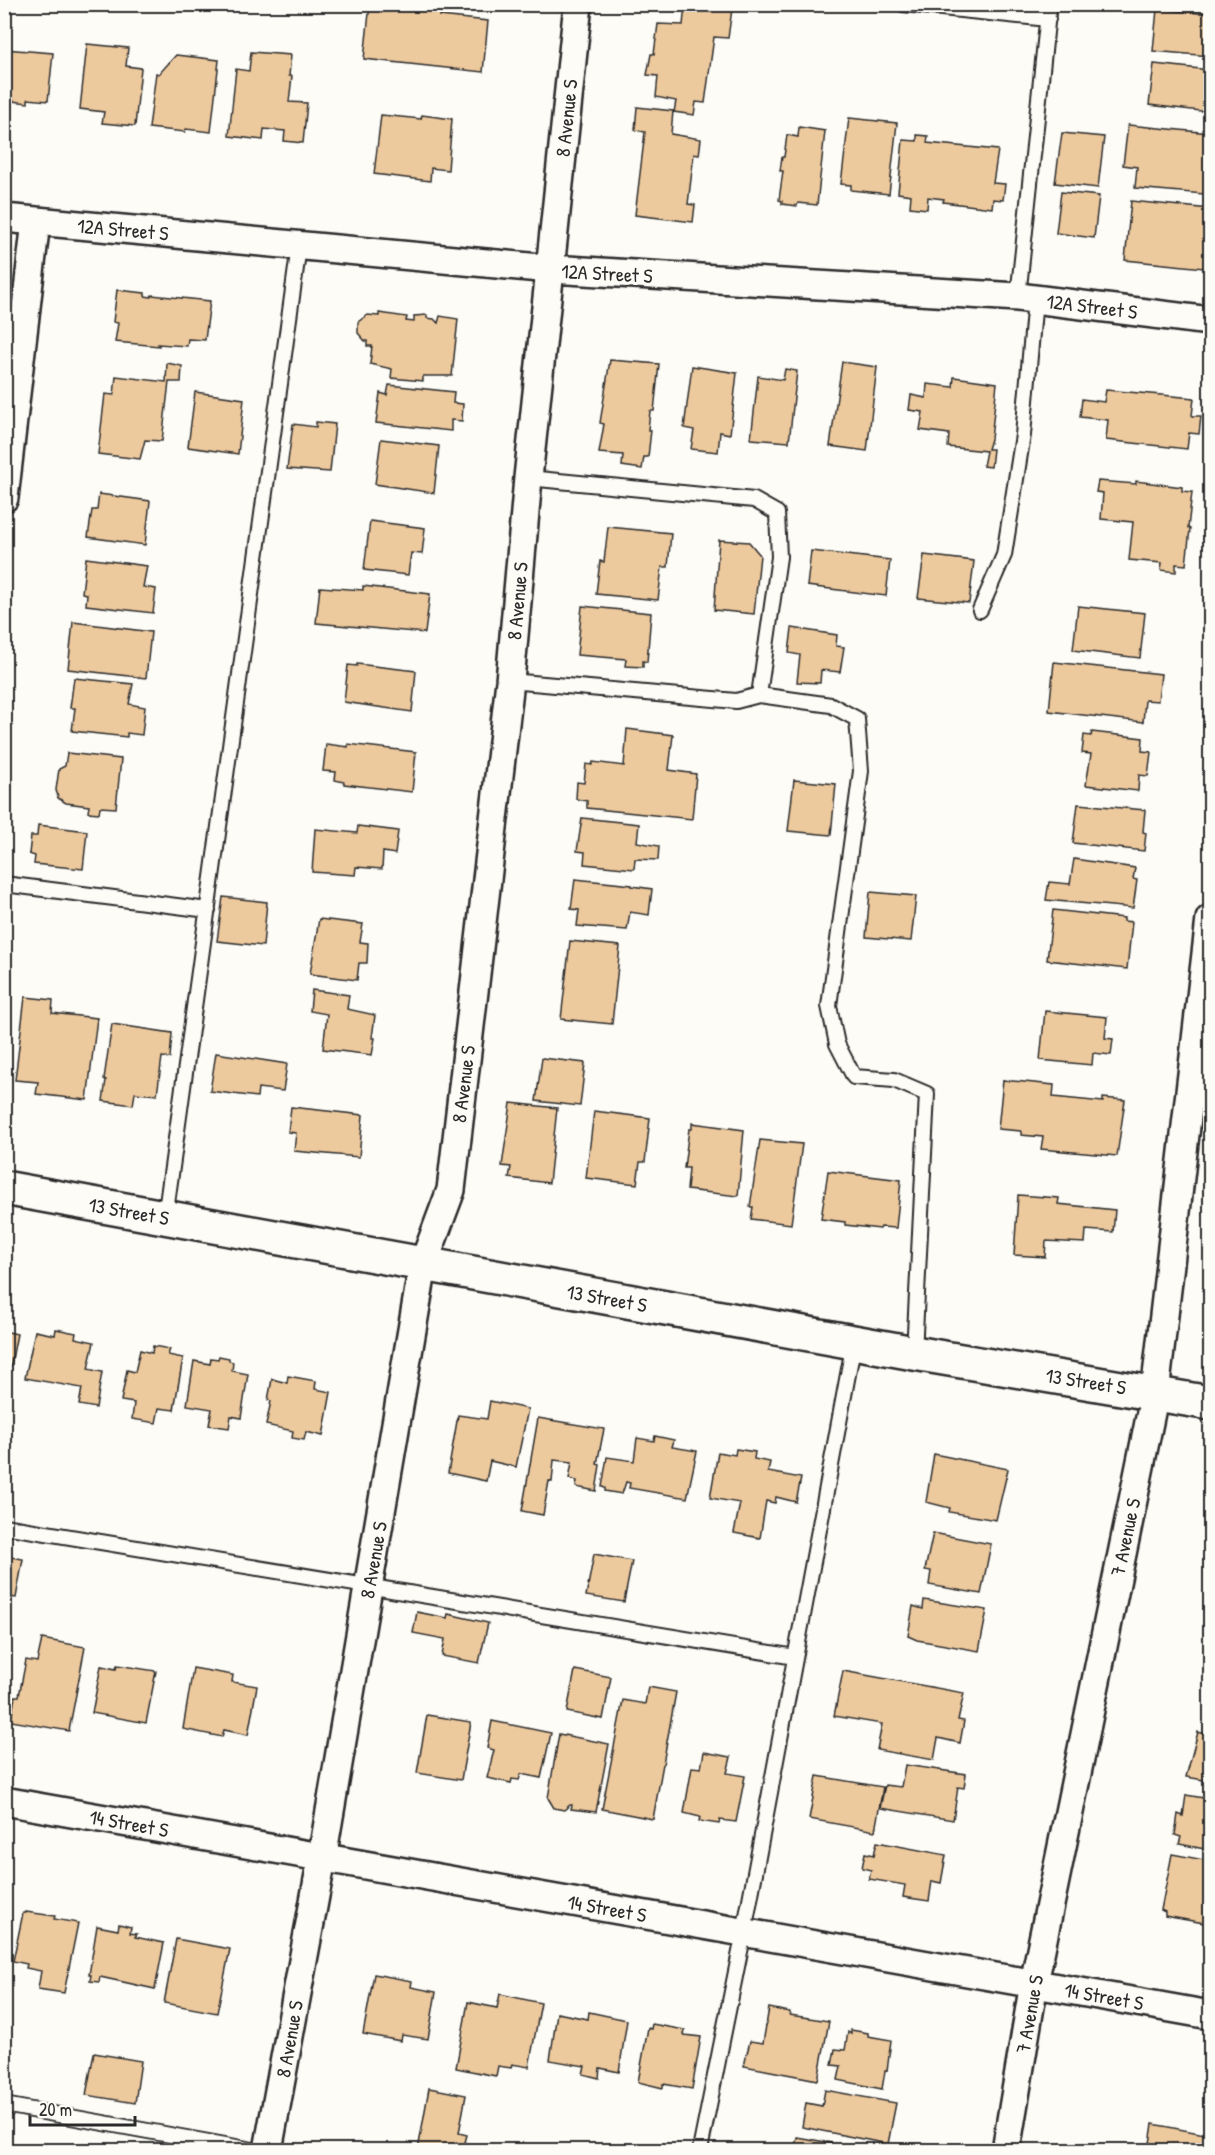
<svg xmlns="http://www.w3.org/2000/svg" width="1215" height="2155" font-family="'Patrick Hand',sans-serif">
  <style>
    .building { fill: #edc99e; stroke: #2b2b2b; stroke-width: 1.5 }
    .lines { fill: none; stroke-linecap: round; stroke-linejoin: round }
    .lane-casing { stroke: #2b2b2b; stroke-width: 18 }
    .street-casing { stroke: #2b2b2b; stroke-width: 32 }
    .secondary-casing { stroke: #2b2b2b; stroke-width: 38 }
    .lane { stroke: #fdfcf7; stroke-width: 14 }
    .street { stroke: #fdfcf7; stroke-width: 27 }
    .secondary { stroke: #fdfcf7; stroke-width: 33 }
    .labels { text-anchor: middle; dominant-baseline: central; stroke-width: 6; stroke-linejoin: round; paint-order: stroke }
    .street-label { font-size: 20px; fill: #2b2b2b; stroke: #fdfcf7 }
  </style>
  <rect width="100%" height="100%" fill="#fdfcf7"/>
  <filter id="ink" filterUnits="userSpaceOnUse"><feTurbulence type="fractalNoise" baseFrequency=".0167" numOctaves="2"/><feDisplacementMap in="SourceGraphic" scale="12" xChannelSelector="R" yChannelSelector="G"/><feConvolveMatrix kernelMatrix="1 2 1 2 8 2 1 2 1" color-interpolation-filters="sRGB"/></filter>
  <g filter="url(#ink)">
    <path class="building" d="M 370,4 L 441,4 L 440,16 L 488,21 L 483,72 L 364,59 Z
      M 685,5 L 732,9 L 728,38 L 714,37 L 705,103 L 696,102 L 694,115 L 674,112 L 676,101 L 656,97 L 658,76 L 647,75 L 651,54 L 654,54 L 658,24 L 683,25 Z
      M 1157,9 L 1210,14 L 1210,56 L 1153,51 Z
      M 87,44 L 128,48 L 126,66 L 141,68 L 135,126 L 102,123 L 104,112 L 80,109 Z
      M 4,49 L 53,53 L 48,101 L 28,99 L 28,103 L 4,100 Z
      M 251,52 L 291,55 L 289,76 L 292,76 L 289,102 L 307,103 L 303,143 L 284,141 L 285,131 L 264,129 L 263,140 L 229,136 L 236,69 L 249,71 Z
      M 176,55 L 219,60 L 211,132 L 186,129 L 185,132 L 149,128 L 156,73 L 159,74 Z
      M 1154,64 L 1210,70 L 1209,112 L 1149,105 Z
      M 637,107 L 673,111 L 671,134 L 701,139 L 699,155 L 694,154 L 688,204 L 695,205 L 693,222 L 635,215 L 645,132 L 635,130 Z
      M 381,115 L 421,119 L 422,115 L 452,119 L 448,170 L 431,168 L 430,181 L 374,174 Z
      M 849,118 L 897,123 L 889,194 L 851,190 L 851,185 L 841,184 Z
      M 1128,125 L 1210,133 L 1210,174 L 1206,173 L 1204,194 L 1135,188 L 1137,167 L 1123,165 Z
      M 799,127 L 825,131 L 817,205 L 798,203 L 797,206 L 782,204 L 782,201 L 779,200 L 783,171 L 780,171 L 782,157 L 784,157 L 787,135 L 798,137 Z
      M 1062,133 L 1104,137 L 1098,188 L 1055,183 Z
      M 917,135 L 928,136 L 927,143 L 998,150 L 993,183 L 1005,184 L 1003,200 L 993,199 L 992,208 L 943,202 L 944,199 L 928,197 L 927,209 L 910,207 L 911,195 L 898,193 L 903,140 L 917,141 Z
      M 1061,192 L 1099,196 L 1094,238 L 1056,233 Z
      M 1131,201 L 1210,209 L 1204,268 L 1125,260 Z
      M 117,290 L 145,293 L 145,296 L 151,297 L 152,295 L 210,301 L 205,340 L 188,339 L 187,346 L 158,344 L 159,346 L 115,342 L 118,323 L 113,322 Z
      M 379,313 L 407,317 L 406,321 L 414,322 L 414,316 L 427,315 L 427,318 L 434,319 L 438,323 L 440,316 L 458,319 L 452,376 L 423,376 L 423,381 L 391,378 L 392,369 L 370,364 L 372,346 L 367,346 L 367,341 L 365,341 L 358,333 L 358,322 L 367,315 L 379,316 Z
      M 610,360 L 659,364 L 654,411 L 650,411 L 648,430 L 651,430 L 648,457 L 644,457 L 642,469 L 622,466 L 623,455 L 599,453 L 604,424 L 600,423 Z
      M 842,362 L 877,367 L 867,451 L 830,446 Z
      M 167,363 L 182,366 L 181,382 L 169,382 L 162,441 L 145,440 L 140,459 L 98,454 L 105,394 L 114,395 L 116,376 L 166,382 Z
      M 692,366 L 737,373 L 730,434 L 720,432 L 718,452 L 691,449 L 694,430 L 684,428 Z
      M 785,369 L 797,371 L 789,442 L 751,439 L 758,376 L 783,380 Z
      M 954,377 L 997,383 L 991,439 L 988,449 L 993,449 L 991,467 L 983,466 L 986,451 L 948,447 L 949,434 L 920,430 L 923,412 L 909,410 L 911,395 L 926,398 L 927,384 L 953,387 Z
      M 389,385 L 454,392 L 453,403 L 463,404 L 462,421 L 451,420 L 451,431 L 376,423 L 380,393 L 387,395 Z
      M 1106,390 L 1194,398 L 1192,416 L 1201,416 L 1199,434 L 1189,433 L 1187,449 L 1106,440 L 1108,420 L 1080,417 L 1082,399 L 1104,402 Z
      M 195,392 L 244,399 L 238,454 L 188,447 Z
      M 316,422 L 335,424 L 330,472 L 287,469 L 293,424 L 316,427 Z
      M 381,439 L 439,446 L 434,493 L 375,484 Z
      M 1098,481 L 1136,484 L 1136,481 L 1182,487 L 1182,491 L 1192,492 L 1188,528 L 1190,529 L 1186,565 L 1176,564 L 1176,572 L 1161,570 L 1162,563 L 1129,560 L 1133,522 L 1101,519 L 1103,493 L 1096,492 Z
      M 99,494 L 150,501 L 145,545 L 88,537 L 92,510 L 97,510 Z
      M 370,521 L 425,528 L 422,554 L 411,553 L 408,575 L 364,570 Z
      M 608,527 L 671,533 L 668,567 L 662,567 L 658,600 L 596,594 L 600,561 L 604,562 Z
      M 719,540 L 749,542 L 760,555 L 754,614 L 714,610 Z
      M 811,551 L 890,560 L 886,596 L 807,586 Z
      M 924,555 L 974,561 L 969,603 L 918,598 Z
      M 86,558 L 147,566 L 143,587 L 156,589 L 153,613 L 86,605 L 87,594 L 82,593 Z
      M 363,586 L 430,594 L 425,633 L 316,623 L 320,587 L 363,590 Z
      M 582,606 L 651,613 L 647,662 L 643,661 L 643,667 L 625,666 L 626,659 L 577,655 Z
      M 1078,606 L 1145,613 L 1140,658 L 1073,650 Z
      M 73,622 L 151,632 L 146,678 L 68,669 Z
      M 792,628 L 837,635 L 836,646 L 844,647 L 840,672 L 821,670 L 820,683 L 797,682 L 800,655 L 789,653 Z
      M 1054,662 L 1161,674 L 1158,701 L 1145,700 L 1143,722 L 1049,711 Z
      M 357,664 L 416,671 L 412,712 L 344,702 L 348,665 L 357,666 Z
      M 74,678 L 133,684 L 129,704 L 145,707 L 142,735 L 127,733 L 127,737 L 72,731 L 75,708 L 70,708 Z
      M 627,729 L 673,735 L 669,770 L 696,774 L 692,819 L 587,808 L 587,801 L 576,799 L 577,782 L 584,783 L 586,764 L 592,765 L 593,762 L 624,766 Z
      M 1092,732 L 1143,738 L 1142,751 L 1151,752 L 1148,776 L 1139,775 L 1138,791 L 1086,785 L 1091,754 L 1082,753 L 1084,735 L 1091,736 Z
      M 326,744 L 348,747 L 348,744 L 416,752 L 412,792 L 344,784 L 344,782 L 335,780 L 336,772 L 323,771 Z
      M 67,753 L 121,759 L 116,808 L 100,807 L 99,813 L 88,812 L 89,806 L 66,803 L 58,798 L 56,790 L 59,769 L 65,766 Z
      M 794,780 L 836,784 L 831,835 L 788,831 Z
      M 1078,804 L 1145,810 L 1143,832 L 1146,833 L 1144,851 L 1073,843 Z
      M 582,818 L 639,824 L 637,842 L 659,846 L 658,860 L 635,859 L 634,869 L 584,864 L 585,852 L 577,851 Z
      M 38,825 L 87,831 L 83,869 L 34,864 L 35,856 L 29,854 L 31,836 L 37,836 Z
      M 358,826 L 398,831 L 395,854 L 383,852 L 382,869 L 356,867 L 355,875 L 312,872 L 315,829 L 357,833 Z
      M 1074,859 L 1135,868 L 1133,879 L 1137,880 L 1133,908 L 1046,900 L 1049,882 L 1070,884 Z
      M 575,879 L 632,885 L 632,886 L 652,889 L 649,915 L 630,912 L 627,930 L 577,926 L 579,910 L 571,909 Z
      M 870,892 L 916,896 L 911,941 L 866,937 Z
      M 223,897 L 267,902 L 263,946 L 217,941 Z
      M 1053,910 L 1124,918 L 1124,921 L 1132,922 L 1127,969 L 1047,960 Z
      M 319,919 L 363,924 L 360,942 L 368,943 L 367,963 L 359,963 L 357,980 L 310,974 Z
      M 570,941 L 620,946 L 612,1024 L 561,1019 Z
      M 312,990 L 349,995 L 347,1009 L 375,1015 L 372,1038 L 375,1038 L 372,1055 L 323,1049 L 327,1014 L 310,1011 Z
      M 25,997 L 53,1000 L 52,1013 L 97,1018 L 87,1100 L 36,1094 L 38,1082 L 15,1080 Z
      M 1045,1011 L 1107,1017 L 1105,1038 L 1113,1039 L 1111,1055 L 1093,1053 L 1092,1065 L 1040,1060 Z
      M 112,1024 L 172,1033 L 170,1058 L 162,1057 L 157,1095 L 135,1093 L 133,1105 L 103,1101 L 106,1080 L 104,1079 Z
      M 216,1053 L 287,1064 L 283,1091 L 258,1088 L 257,1097 L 210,1091 Z
      M 542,1058 L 585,1063 L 580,1106 L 536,1101 Z
      M 1003,1080 L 1054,1085 L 1053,1097 L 1103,1102 L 1103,1098 L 1125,1100 L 1117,1156 L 1041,1149 L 1043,1137 L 1021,1135 L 1021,1131 L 998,1129 Z
      M 511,1103 L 557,1108 L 549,1183 L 509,1178 L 511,1167 L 502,1166 Z
      M 291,1107 L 363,1115 L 359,1157 L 294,1151 L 296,1133 L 288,1132 Z
      M 594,1111 L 650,1118 L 645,1162 L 640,1162 L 637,1184 L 586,1178 Z
      M 692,1123 L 744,1130 L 738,1196 L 687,1190 L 689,1168 L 684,1168 L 689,1129 L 692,1129 Z
      M 760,1140 L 802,1144 L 791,1224 L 751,1219 L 753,1207 L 750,1207 Z
      M 828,1171 L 901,1180 L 896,1228 L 881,1227 L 880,1229 L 845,1225 L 845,1222 L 821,1219 Z
      M 1018,1195 L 1059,1198 L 1058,1204 L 1115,1210 L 1113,1232 L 1086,1230 L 1085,1243 L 1046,1241 L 1045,1257 L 1014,1255 Z
      M 56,1329 L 76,1333 L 75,1338 L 94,1342 L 88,1369 L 102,1372 L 96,1408 L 79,1405 L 82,1388 L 25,1378 L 35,1331 L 55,1335 Z
      M 4,1331 L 17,1334 L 4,1399 Z
      M 153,1346 L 170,1349 L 168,1355 L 183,1358 L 174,1410 L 159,1408 L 156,1423 L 132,1419 L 134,1403 L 121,1401 L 127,1370 L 135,1372 L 140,1350 L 152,1353 Z
      M 219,1356 L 229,1358 L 229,1361 L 233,1362 L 232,1371 L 248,1374 L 241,1418 L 231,1416 L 229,1428 L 209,1425 L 212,1409 L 187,1405 L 194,1361 L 210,1364 L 211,1358 L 218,1359 Z
      M 288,1376 L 316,1381 L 315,1389 L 331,1392 L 323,1436 L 306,1432 L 304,1440 L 292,1438 L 293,1431 L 266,1425 L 271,1401 L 268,1400 L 272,1379 L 287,1383 Z
      M 490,1401 L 528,1409 L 516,1467 L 490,1461 L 486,1481 L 448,1473 L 458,1415 L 487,1419 Z
      M 538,1418 L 604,1429 L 597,1464 L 600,1465 L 596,1491 L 576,1487 L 577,1481 L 569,1479 L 572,1462 L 554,1460 L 552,1482 L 549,1481 L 543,1515 L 522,1511 Z
      M 655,1436 L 674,1440 L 672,1447 L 697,1451 L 687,1498 L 629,1488 L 630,1483 L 626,1482 L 622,1494 L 605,1491 L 605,1488 L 602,1487 L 607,1457 L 634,1461 L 637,1438 L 654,1441 Z
      M 736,1449 L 755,1452 L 754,1459 L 770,1462 L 768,1472 L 801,1478 L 796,1502 L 776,1497 L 775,1503 L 766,1501 L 760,1538 L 734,1533 L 740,1503 L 710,1498 L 718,1452 L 735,1455 Z
      M 934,1454 L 1008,1469 L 996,1520 L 949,1512 L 950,1508 L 926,1502 Z
      M 933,1533 L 991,1544 L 981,1594 L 929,1585 L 931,1571 L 925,1570 Z
      M 594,1554 L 632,1561 L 624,1602 L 586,1596 Z
      M 4,1556 L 23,1559 L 16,1598 L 4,1596 Z
      M 924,1600 L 987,1610 L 979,1651 L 917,1640 L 908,1636 L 913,1606 L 923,1609 Z
      M 417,1612 L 447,1618 L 448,1614 L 488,1623 L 479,1663 L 442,1656 L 445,1639 L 413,1633 Z
      M 4,1629 L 11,1630 L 4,1670 Z
      M 42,1639 L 85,1647 L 69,1731 L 11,1721 L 15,1696 L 19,1696 L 26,1660 L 37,1662 Z
      M 117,1665 L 156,1671 L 146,1723 L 92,1713 L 101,1666 L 116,1669 Z
      M 193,1668 L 233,1675 L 232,1682 L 257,1686 L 248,1735 L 224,1730 L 222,1737 L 183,1729 Z
      M 575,1670 L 611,1677 L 603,1719 L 567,1712 Z
      M 843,1671 L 964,1693 L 958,1720 L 964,1721 L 960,1743 L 938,1738 L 934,1760 L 877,1750 L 882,1724 L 834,1716 Z
      M 648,1687 L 676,1692 L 653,1819 L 602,1809 L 623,1700 L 645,1704 Z
      M 427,1715 L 471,1722 L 461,1780 L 417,1773 Z
      M 492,1721 L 551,1733 L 541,1778 L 521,1774 L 519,1780 L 512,1779 L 511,1783 L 487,1778 L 494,1750 L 487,1748 Z
      M 1198,1732 L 1210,1735 L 1210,1781 L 1186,1777 Z
      M 559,1734 L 609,1744 L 596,1812 L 571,1809 L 572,1805 L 570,1805 L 564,1810 L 554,1808 L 548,1798 Z
      M 704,1752 L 731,1757 L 727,1773 L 745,1776 L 736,1822 L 720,1820 L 719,1824 L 699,1821 L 700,1817 L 684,1813 L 692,1767 L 701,1768 Z
      M 905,1765 L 966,1774 L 964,1788 L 958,1787 L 953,1820 L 880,1808 L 885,1785 L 901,1787 Z
      M 817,1776 L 883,1787 L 875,1831 L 809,1819 Z
      M 1186,1795 L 1210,1799 L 1210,1798 L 1210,1850 L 1179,1844 L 1181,1837 L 1175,1835 L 1178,1814 L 1183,1816 Z
      M 877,1842 L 946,1855 L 941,1883 L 932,1881 L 929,1901 L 903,1897 L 905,1885 L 869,1879 L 871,1870 L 862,1868 L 865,1853 L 874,1855 Z
      M 1172,1854 L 1210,1861 L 1210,1924 L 1165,1916 L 1165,1912 L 1161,1910 Z
      M 26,1912 L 55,1916 L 54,1919 L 78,1923 L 64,1993 L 38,1989 L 41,1971 L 26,1968 L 27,1964 L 13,1961 L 23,1913 L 26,1913 Z
      M 119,1924 L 131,1927 L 130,1933 L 137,1934 L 135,1937 L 164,1943 L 155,1989 L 100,1977 L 99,1982 L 90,1981 L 91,1975 L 89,1975 L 97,1926 L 118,1930 Z
      M 176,1939 L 230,1949 L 217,2013 L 164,2003 Z
      M 374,1974 L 412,1981 L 411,1987 L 436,1992 L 428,2039 L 402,2035 L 401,2041 L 363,2034 Z
      M 500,1994 L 541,2003 L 529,2067 L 512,2064 L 511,2068 L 498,2066 L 496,2076 L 456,2068 L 468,2002 L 497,2008 Z
      M 769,2008 L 790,2012 L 790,2015 L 829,2021 L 818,2080 L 744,2066 L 750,2041 L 763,2043 Z
      M 589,2012 L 627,2020 L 619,2072 L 600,2068 L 599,2078 L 583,2074 L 585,2066 L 550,2060 L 557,2013 L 588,2019 Z
      M 652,2024 L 685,2030 L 684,2035 L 701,2037 L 692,2089 L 663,2084 L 663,2088 L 638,2082 L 648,2028 L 651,2029 Z
      M 851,2030 L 868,2033 L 868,2036 L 891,2040 L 887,2071 L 885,2071 L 882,2089 L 838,2080 L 841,2066 L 832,2065 L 835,2049 L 845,2050 L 848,2032 L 851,2034 Z
      M 94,2053 L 141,2061 L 135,2103 L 86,2095 Z
      M 429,2088 L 466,2095 L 459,2133 L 467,2135 L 463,2150 L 418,2150 Z
      M 825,2090 L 896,2103 L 888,2144 L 802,2127 L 806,2103 L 822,2106 Z
      M 1153,2124 L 1210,2135 L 1210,2150 L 1149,2150 Z
      M 797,2137 L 831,2143 L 831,2144 L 864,2150 L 794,2150 Z"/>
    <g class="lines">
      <defs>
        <path id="lane" d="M 903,4 L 1048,19
          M 1018,297 L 1049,4
          M 980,610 L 1004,555 L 1023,435 L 1035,299
          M 510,681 L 736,701 L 759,695 L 779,557 L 777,513 L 754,500 L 528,478
          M 759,695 L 831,705 L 857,719 L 861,771 L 829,1006 L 837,1044 L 854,1077 L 894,1080 L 927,1094 L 914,1353
          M 4,884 L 208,910
          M 165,1218 L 299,246
          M 4,1526 L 795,1657
          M 4,2105 L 253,2150
          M 700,2150 L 744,1932 L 854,1342"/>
        <path id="street" d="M 4,218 L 551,269 L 1018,297 L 1210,321
          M 4,498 L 36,221
          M 4,1801 L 1210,2015
          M 268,2150 L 322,1858 L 423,1265 L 451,1190 L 510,681 L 528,478 L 578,4
          M 1006,2150 L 1034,1983 L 1155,1393 L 1210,919"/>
        <path id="secondary" d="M 4,1188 L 914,1353 L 1210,1403"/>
      </defs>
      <use href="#lane" class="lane-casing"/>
      <use href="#street" class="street-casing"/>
      <use href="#secondary" class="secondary-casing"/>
      <use href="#lane" class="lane"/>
      <use href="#street" class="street"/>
      <use href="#secondary" class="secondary"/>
    </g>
  </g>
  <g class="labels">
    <g class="street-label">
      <text transform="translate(566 118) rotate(-84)">8 Avenue S</text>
      <text transform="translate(123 229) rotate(5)">12A Street S</text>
      <text transform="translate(607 273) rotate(3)">12A Street S</text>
      <text transform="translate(1092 306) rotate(7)">12A Street S</text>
      <text transform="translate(517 601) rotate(-85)">8 Avenue S</text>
      <text transform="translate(463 1084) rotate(-83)">8 Avenue S</text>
      <text transform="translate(129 1211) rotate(10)">13 Street S</text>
      <text transform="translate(607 1298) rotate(10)">13 Street S</text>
      <text transform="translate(1086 1381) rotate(9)">13 Street S</text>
      <text transform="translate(1125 1537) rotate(-78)">7 Avenue S</text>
      <text transform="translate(373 1560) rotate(-80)">8 Avenue S</text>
      <text transform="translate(129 1823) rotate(10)">14 Street S</text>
      <text transform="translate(607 1908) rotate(10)">14 Street S</text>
      <text transform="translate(1104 1996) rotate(10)">14 Street S</text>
      <text transform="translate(1029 2014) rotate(-80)">7 Avenue S</text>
      <text transform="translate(289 2039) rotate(-80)">8 Avenue S</text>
    </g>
  </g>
  <rect width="1215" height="2155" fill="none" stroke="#fdfcf7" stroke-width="24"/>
  <rect x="12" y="12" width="1191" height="2131" fill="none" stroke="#2b2b2b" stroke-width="2" filter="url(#ink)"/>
  <path d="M30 2116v9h105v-9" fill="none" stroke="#2b2b2b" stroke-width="3"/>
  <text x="39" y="2116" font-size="18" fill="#2b2b2b" stroke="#fdfcf7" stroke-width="4.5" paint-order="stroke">20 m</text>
</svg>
